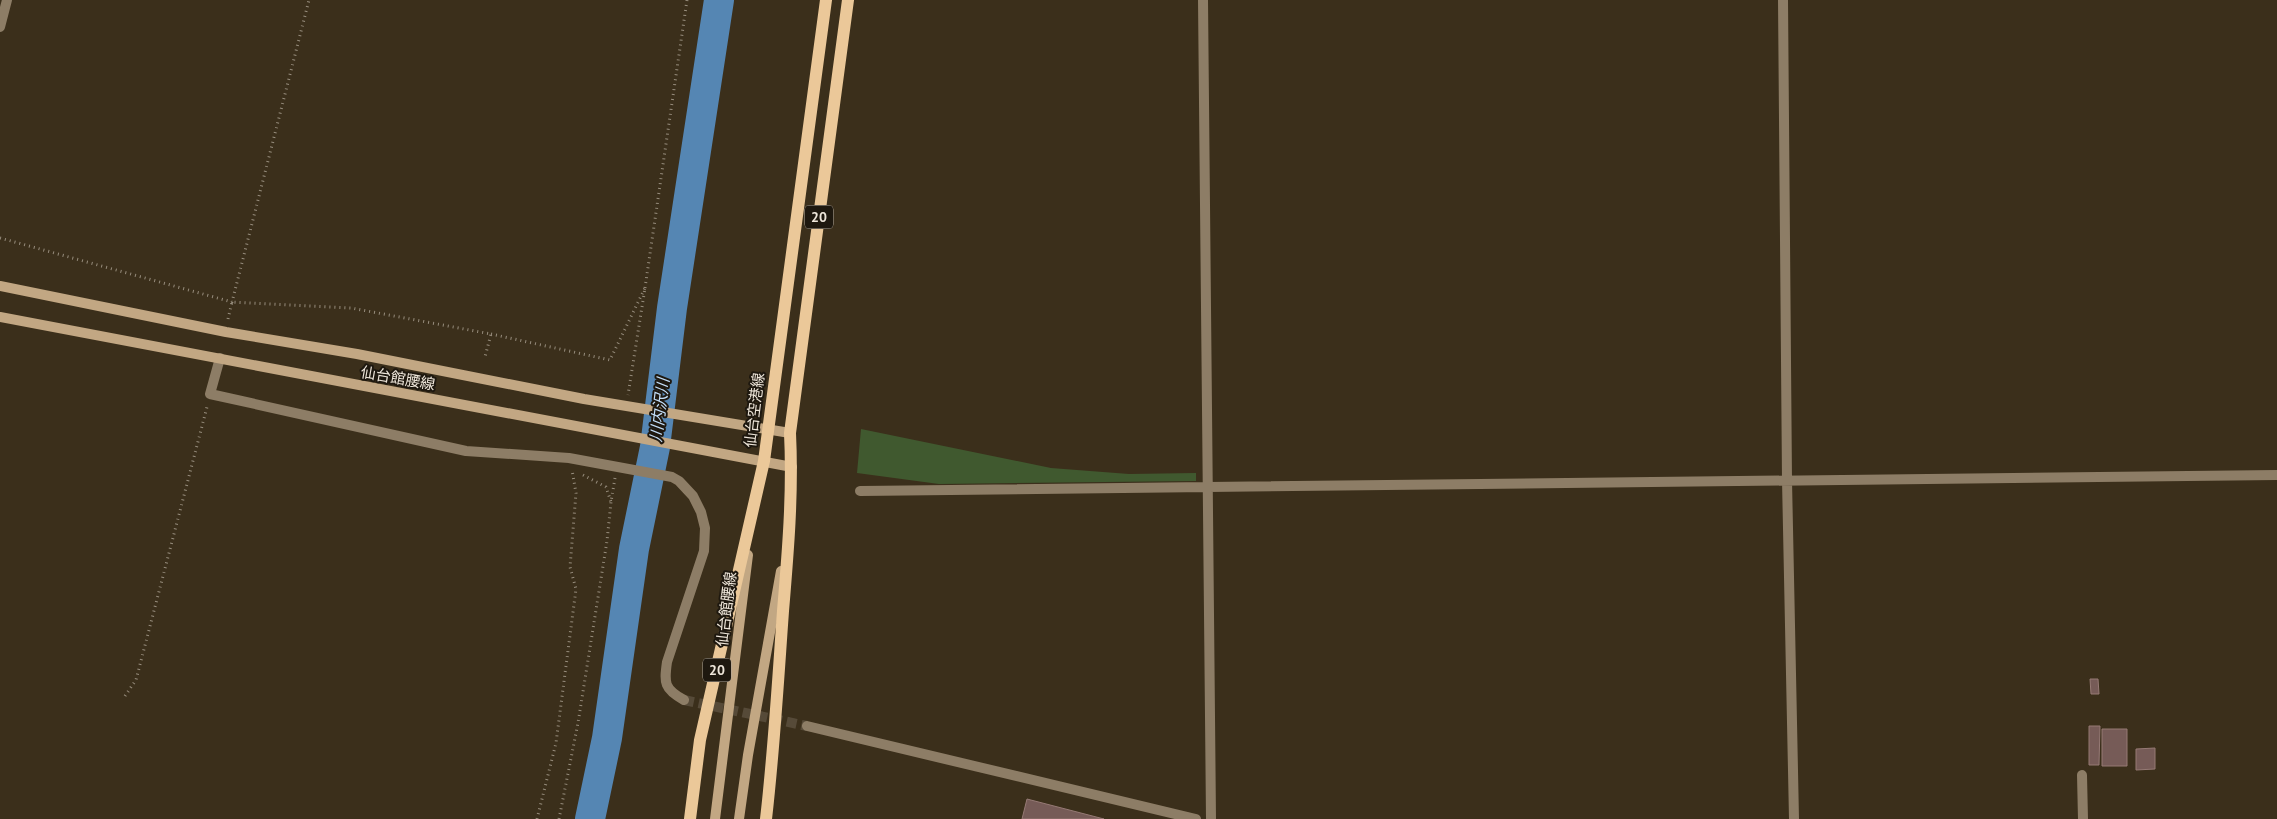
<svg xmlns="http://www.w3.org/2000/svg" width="2277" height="819" font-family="'PT Sans','Noto Sans JP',sans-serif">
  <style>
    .green { fill: #40592f }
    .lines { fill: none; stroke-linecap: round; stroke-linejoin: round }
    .river { stroke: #5586b3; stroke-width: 30 }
    .building { fill: #765b57; stroke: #967a75 }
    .minor-tunnel { stroke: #564a38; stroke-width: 10; stroke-dasharray: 10 5; stroke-linecap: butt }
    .path { stroke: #978d7d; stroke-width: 3; stroke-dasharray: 1 4; stroke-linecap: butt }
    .minor { stroke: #8d7d66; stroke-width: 10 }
    .tertiary { stroke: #8d7d66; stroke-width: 10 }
    .secondary { stroke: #c2a783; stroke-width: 10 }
    .primary { stroke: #ebc899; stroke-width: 12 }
    .labels { text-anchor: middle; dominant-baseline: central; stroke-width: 4; stroke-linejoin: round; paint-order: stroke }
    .shield { fill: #1e180f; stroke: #b0a89d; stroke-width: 1 }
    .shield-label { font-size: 14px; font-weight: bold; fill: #eee6da }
    .street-label { font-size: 15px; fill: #eee6da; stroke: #1e180f }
    .water-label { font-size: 16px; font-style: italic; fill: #c3def8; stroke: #1e180f }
  </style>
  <rect width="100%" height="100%" fill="#3b2f1b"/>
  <path class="green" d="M 861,429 L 1051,468 L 1129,474 L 1196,473 L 1196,481 L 939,484 L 857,473 Z"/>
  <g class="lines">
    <path class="river" d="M 590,819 L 607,738 L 634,549 L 655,447 L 672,308 L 719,0"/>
  </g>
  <path class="building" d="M 2090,679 L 2098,679 L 2099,694 L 2091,694 Z
    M 2089,726 L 2100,726 L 2099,765 L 2089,765 Z
    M 2102,729 L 2127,729 L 2127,766 L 2102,766 Z
    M 2155,748 L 2155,769 L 2136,770 L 2136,749 Z
    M 1027,799 L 1104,819 L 1022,819 Z"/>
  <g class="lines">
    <path class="minor-tunnel" d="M 684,700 L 807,726"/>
    <path class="path" d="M 0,238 L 232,302 L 309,0
      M 645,288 L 687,0
      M 228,319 L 232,302 L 351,308 L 491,334 L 485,357
      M 491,334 L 610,360 L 645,288 L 628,395
      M 583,475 L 606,487 L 611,502 L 615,478
      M 125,696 L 136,680 L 207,407
      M 537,819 L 556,743 L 576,589 L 570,567 L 576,493 L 572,470
      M 559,819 L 578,723 L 607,541 L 611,502"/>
    <path class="minor" d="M 1203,0 L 1211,819
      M 1783,0 L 1787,480 L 1794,819
      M 220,358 L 210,394 L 466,451 L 569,458 L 672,477 L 679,481 L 693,496 L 701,512 L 705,528 L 704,551 L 667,662 C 664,683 664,689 684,700
      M 860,491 L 2277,475
      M 807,726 L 1196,819
      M 2082,775 L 2083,819"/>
    <path class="tertiary" d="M 0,27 L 7,0"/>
    <path class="secondary" d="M 0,286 L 226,332 L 357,354 L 584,399 L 790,433
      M 0,317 L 792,467
      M 715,819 L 748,555
      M 739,819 L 748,755 L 781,571"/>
    <path class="primary" d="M 690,819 L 700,740 L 764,461 L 826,0
      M 766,819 C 774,750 778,681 783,611 C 788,552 793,493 790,433 L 848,0"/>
  </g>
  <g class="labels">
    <g class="shield">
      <rect x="805" y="205.5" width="28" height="23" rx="4"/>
      <rect x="703" y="658.5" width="28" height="23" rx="4"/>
    </g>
    <g class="shield-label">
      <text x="819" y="217">20</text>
      <text x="717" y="670">20</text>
    </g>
    <g class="street-label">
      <text transform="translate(398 378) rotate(10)">仙台館腰線</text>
      <text transform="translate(754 410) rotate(-83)">仙台空港線</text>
      <text transform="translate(726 609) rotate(-83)">仙台館腰線</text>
    </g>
    <g class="water-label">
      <text transform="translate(659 410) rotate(-83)">川内沢川</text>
    </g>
  </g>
</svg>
